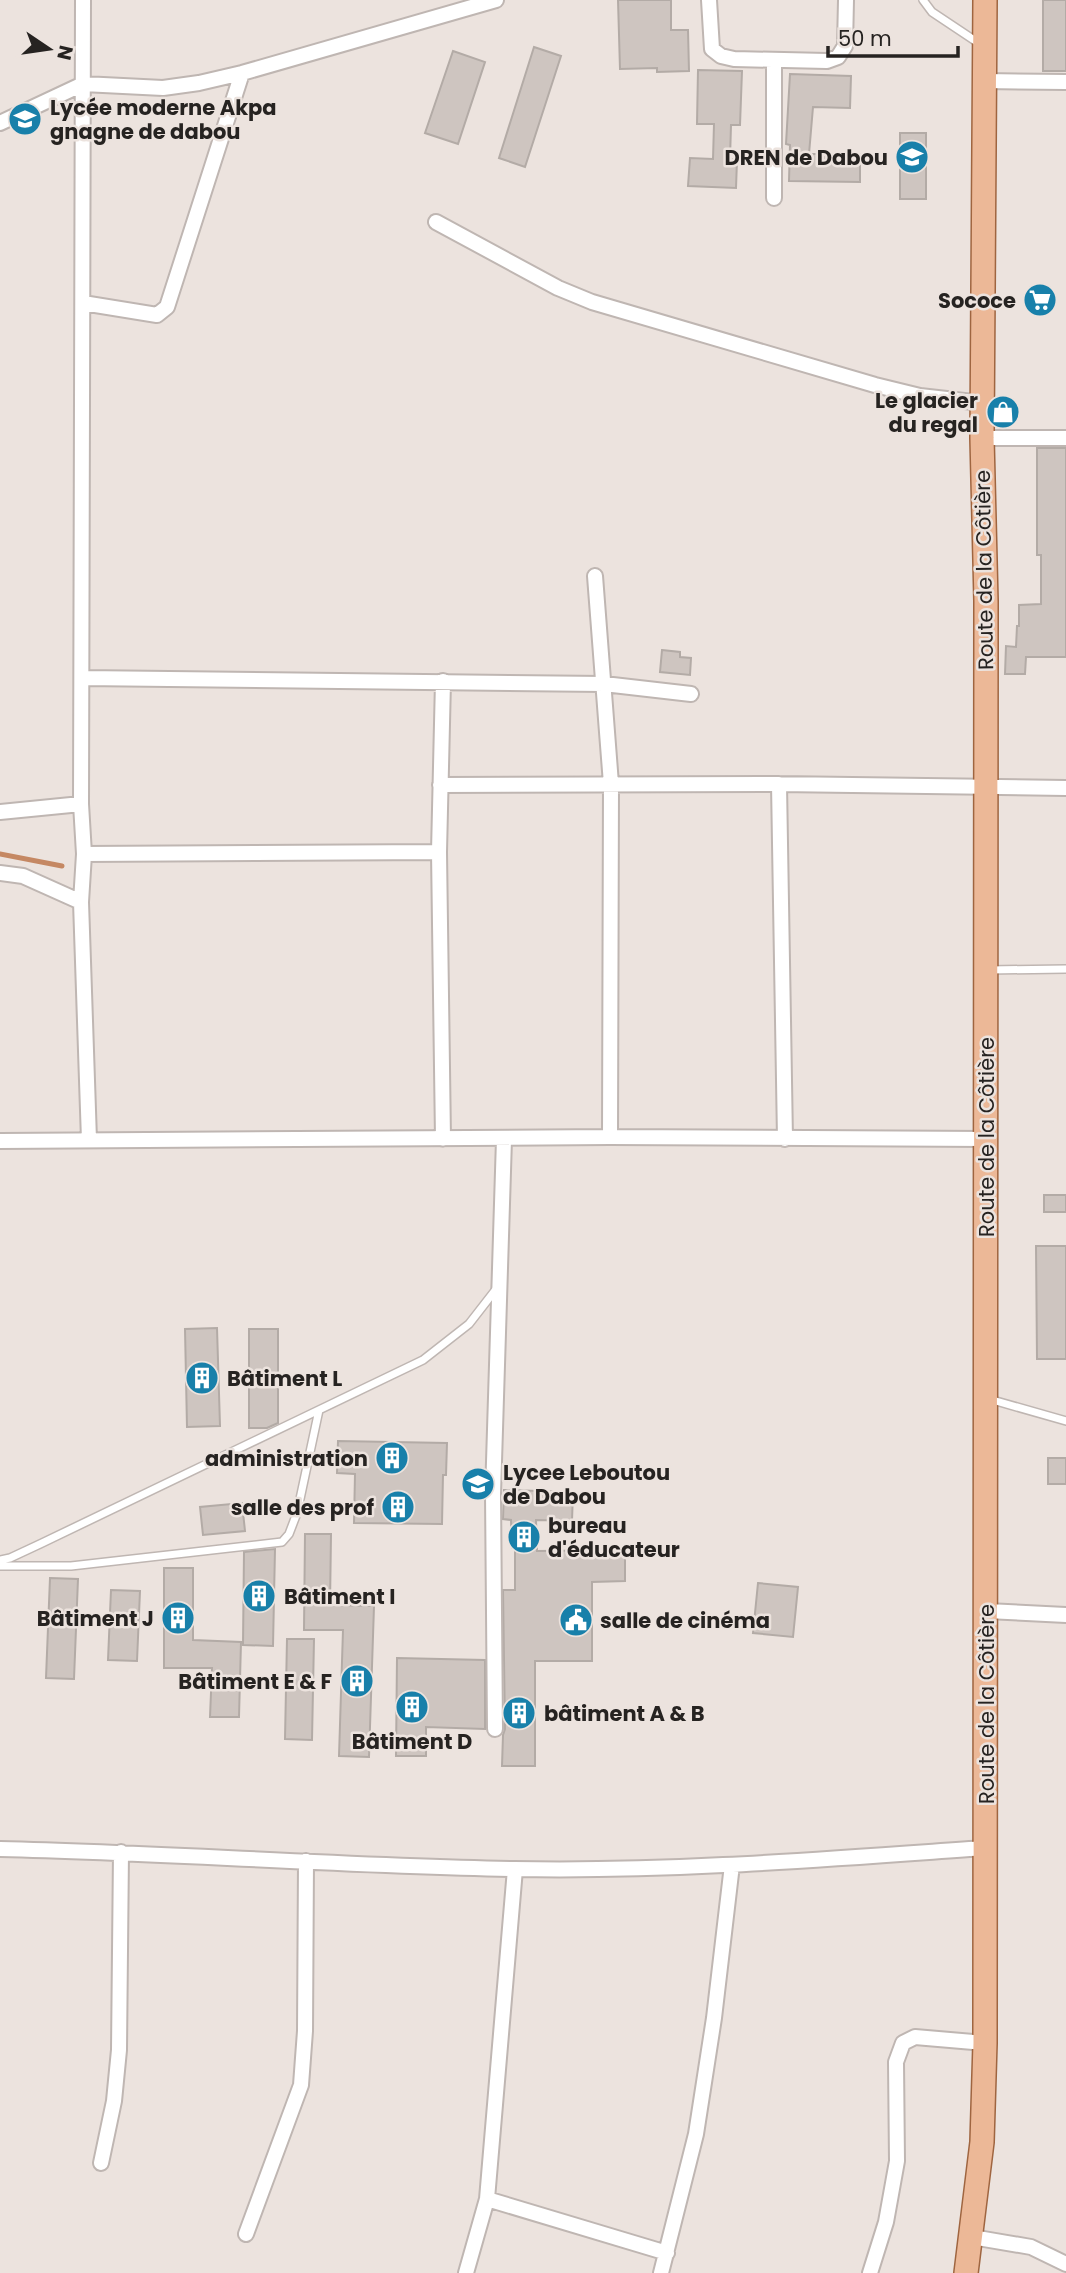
<svg xmlns="http://www.w3.org/2000/svg" width="1066" height="2273" font-family="Poppins,sans-serif">
  <style>
    .lines { fill: none; stroke-linecap: round; stroke-linejoin: round }
    .stream { stroke: #c58863; stroke-width: 5 }
    .building { fill: #cec5c0; stroke: #b3aba6; stroke-width: 2 }
    .lane-casing { stroke: #bfb6b2; stroke-width: 10 }
    .street-casing { stroke: #bfb6b2; stroke-width: 18 }
    .primary-casing { stroke: #9f6540; stroke-width: 26 }
    .lane { stroke: #fff; stroke-width: 7 }
    .street { stroke: #fff; stroke-width: 14 }
    .primary { stroke: #ecb897; stroke-width: 23 }
    .labels { text-anchor: middle; dominant-baseline: central; stroke-width: 5; stroke-linejoin: round; paint-order: stroke }
    .poi-label { font-size: 21px; font-weight: bold; fill: #262321; stroke: #ece3de; text-anchor: start }
    .street-label { font-size: 21px; fill: #262321; stroke: #ece3de }
  </style>
  <rect width="100%" height="100%" fill="#ece3de"/>
  <g class="lines">
    <path class="stream" d="M 0,854 L 62,866"/>
  </g>
  <path class="building" d="M 618,0 L 671,0 L 671,30 L 688,30 L 689,71 L 657,72 L 657,68 L 620,69 Z
    M 1043,0 L 1066,0 L 1066,71 L 1043,71 Z
    M 534,47 L 561,56 L 525,167 L 499,158 Z
    M 453,51 L 485,62 L 458,144 L 425,133 Z
    M 698,70 L 742,71 L 740,125 L 731,125 L 730,159 L 737,160 L 736,188 L 688,186 L 690,158 L 713,159 L 714,124 L 697,124 Z
    M 790,74 L 851,76 L 850,108 L 813,107 L 809,154 L 860,154 L 860,182 L 789,181 L 790,145 L 786,144 Z
    M 900,133 L 926,133 L 926,199 L 900,199 Z
    M 1037,448 L 1066,448 L 1066,657 L 1026,657 L 1025,674 L 1005,674 L 1006,646 L 1016,647 L 1017,626 L 1019,626 L 1019,605 L 1041,604 L 1041,555 L 1037,555 Z
    M 662,650 L 680,652 L 680,657 L 691,658 L 690,675 L 660,672 Z
    M 1044,1195 L 1066,1195 L 1066,1212 L 1044,1212 Z
    M 1036,1246 L 1066,1246 L 1066,1359 L 1037,1359 Z
    M 217,1328 L 220,1426 L 187,1427 L 185,1329 Z
    M 249,1329 L 278,1329 L 278,1423 L 267,1428 L 249,1428 Z
    M 338,1441 L 447,1443 L 446,1475 L 443,1475 L 442,1524 L 354,1523 L 355,1474 L 337,1473 Z
    M 1048,1458 L 1066,1458 L 1066,1484 L 1048,1484 Z
    M 504,1490 L 573,1492 L 572,1521 L 536,1520 L 537,1551 L 625,1550 L 625,1581 L 592,1582 L 592,1661 L 535,1661 L 535,1766 L 502,1766 L 503,1735 L 505,1729 L 503,1590 L 515,1590 L 515,1548 L 512,1548 L 511,1520 L 503,1519 Z
    M 242,1503 L 245,1531 L 203,1535 L 200,1507 Z
    M 305,1534 L 331,1534 L 330,1605 L 374,1606 L 369,1757 L 339,1756 L 343,1630 L 304,1630 Z
    M 275,1549 L 273,1646 L 243,1645 L 244,1552 Z
    M 164,1568 L 193,1568 L 193,1640 L 241,1642 L 239,1717 L 210,1717 L 212,1668 L 164,1668 Z
    M 50,1578 L 78,1579 L 74,1679 L 46,1678 Z
    M 758,1583 L 798,1587 L 793,1637 L 753,1633 Z
    M 111,1590 L 140,1591 L 137,1661 L 108,1660 Z
    M 287,1639 L 314,1639 L 312,1740 L 285,1739 Z
    M 397,1658 L 485,1660 L 485,1729 L 426,1727 L 426,1756 L 396,1756 Z"/>
  <g class="lines">
    <defs>
      <path id="lane" d="M 923,0 L 932,12 L 980,44
        M 989,970 L 1066,969
        M 989,1399 L 1066,1421
        M 0,1560 L 10,1558 L 40,1544 L 423,1360 L 469,1324 L 497,1288
        M 0,1566 L 71,1566 L 282,1542 L 289,1534 L 297,1513 L 319,1410"/>
      <path id="street" d="M 83,0 L 81,804 L 84,854 L 81,902 L 89,1140
        M 709,0 L 712,49 L 721,56 L 734,59 L 827,61 L 838,57 L 845,46 L 846,0
        M 984,81 L 1066,82
        M 0,123 L 83,84 L 163,88 L 199,83 L 242,73 L 496,0
        M 774,198 L 774,61
        M 436,222 L 558,288 L 592,302 L 875,385 L 920,396 L 982,403
        M 83,303 L 157,315 L 167,307 L 242,73
        M 982,438 L 1066,438
        M 595,576 L 611,784 L 610,1137
        M 83,678 L 604,684 L 691,694
        M 443,681 L 439,852 L 443,1139
        M 779,784 L 785,1139
        M 440,785 L 779,784 L 1066,788
        M 0,812 L 81,804
        M 84,854 L 439,852
        M 0,873 L 23,876 L 81,902
        M 0,1141 L 610,1137 L 987,1139
        M 987,1611 L 1066,1615
        M 495,1729 L 493,1494 L 504,1139
        M 0,1849 C 171,1853 342,1866 514,1869 C 671,1872 828,1859 985,1848
        M 101,2163 L 114,2101 L 119,2050 L 121,1852
        M 487,2199 L 667,2253
        M 246,2234 L 301,2085 L 305,2031 L 306,1861
        M 972,2237 L 1031,2247 L 1066,2264
        M 466,2273 L 487,2199 L 515,1869
        M 661,2273 L 696,2134 L 714,2018 L 732,1865
        M 870,2273 L 886,2222 L 897,2161 L 896,2062 L 903,2043 L 915,2037 L 985,2043"/>
      <path id="primary" d="M 966,2273 L 982,2142 L 985,2043 L 986,601 L 982,438 L 985,0"/>
    </defs>
    <use href="#lane" class="lane-casing"/>
    <use href="#street" class="street-casing"/>
    <use href="#primary" class="primary-casing"/>
    <use href="#lane" class="lane"/>
    <use href="#street" class="street"/>
    <use href="#primary" class="primary"/>
  </g>
  <defs>
    <symbol id="school-disc" viewBox="-11 -11 22 22"><circle r="9.5" fill="#1880aa" stroke="#ece3de"/><path d="M0-5L7-2L0 1L-7-2ZM-4 1L0 2.5L4 1V4Q0 6-4 4Z" fill="#fff"/></symbol>
    <symbol id="supermarket-disc" viewBox="-11 -11 22 22"><circle r="9.5" fill="#1880aa" stroke="#ece3de"/><path d="M-6-5.5h2.5l.6 2H6L4.5 2H-2.5L-4.4-4H-6ZM-1.5 3.2a1.3 1.3 0 1 0 .1 0ZM3 3.2a1.3 1.3 0 1 0 .1 0Z" fill="#fff"/></symbol>
    <symbol id="shop-disc" viewBox="-11 -11 22 22"><circle r="9.5" fill="#1880aa" stroke="#ece3de"/><path d="M-5-2.5h2.3a2.7 3.5 0 0 1 5.4 0H5L5.5 6h-11ZM-1.5-2.5h3a1.5 2.3 0 0 0-3 0Z" fill="#fff"/></symbol>
    <symbol id="building-disc" viewBox="-11 -11 22 22"><circle r="9.5" fill="#1880aa" stroke="#ece3de"/><path d="M-4-6H4V6H1V3H-1V6H-4ZM-2.5-4.3h1.7v1.8h-1.7ZM.8-4.3h1.7v1.8H.8ZM-2.5-1h1.7V.8h-1.7ZM.8-1h1.7V.8H.8Z" fill="#fff"/></symbol>
    <symbol id="civic-disc" viewBox="-11 -11 22 22"><circle r="9.5" fill="#1880aa" stroke="#ece3de"/><path d="M-.6-6.5H3V-4.5H.6V-3L4-1V1h2V6H-6V1h2V-1L-.6-3ZM-1.2 2.5V6h2.4V2.5Z" fill="#fff"/></symbol>
  </defs>
  <g fill-rule="evenodd">
    <use href="#school-disc" x="6" y="100" width="38" height="38"/>
    <use href="#school-disc" x="893" y="138" width="38" height="38"/>
    <use href="#supermarket-disc" x="1021" y="281" width="38" height="38"/>
    <use href="#shop-disc" x="984" y="393" width="38" height="38"/>
    <use href="#building-disc" x="183" y="1359" width="38" height="38"/>
    <use href="#building-disc" x="373" y="1439" width="38" height="38"/>
    <use href="#school-disc" x="459" y="1465" width="38" height="38"/>
    <use href="#building-disc" x="379" y="1488" width="38" height="38"/>
    <use href="#building-disc" x="505" y="1518" width="38" height="38"/>
    <use href="#building-disc" x="240" y="1577" width="38" height="38"/>
    <use href="#building-disc" x="159" y="1599" width="38" height="38"/>
    <use href="#civic-disc" x="557" y="1601" width="38" height="38"/>
    <use href="#building-disc" x="338" y="1662" width="38" height="38"/>
    <use href="#building-disc" x="393" y="1688" width="38" height="38"/>
    <use href="#building-disc" x="500" y="1694" width="38" height="38"/>
  </g>
  <g class="labels">
    <g class="poi-label">
      <text x="50" y="107">Lycée moderne Akpa<tspan x="50" dy="24">gnagne de dabou</tspan></text>
      <text x="888" y="157" text-anchor="end">DREN de Dabou</text>
      <text x="1016" y="300" text-anchor="end">Sococe</text>
      <text x="978" y="400" text-anchor="end">Le glacier<tspan x="978" dy="24">du regal</tspan></text>
      <text x="227" y="1378">Bâtiment L</text>
      <text x="368" y="1458" text-anchor="end">administration</text>
      <text x="503" y="1472">Lycee Leboutou<tspan x="503" dy="24">de Dabou</tspan></text>
      <text x="374" y="1507" text-anchor="end">salle des prof</text>
      <text x="548" y="1525">bureau<tspan x="548" dy="24">d'éducateur</tspan></text>
      <text x="284" y="1596">Bâtiment I</text>
      <text x="154" y="1618" text-anchor="end">Bâtiment J</text>
      <text x="600" y="1620">salle de cinéma</text>
      <text x="332" y="1681" text-anchor="end">Bâtiment E &amp; F</text>
      <text x="544" y="1713">bâtiment A &amp; B</text>
      <text x="412" y="1741" text-anchor="middle">Bâtiment D</text>
    </g>
    <g class="street-label">
      <text transform="translate(984 570) rotate(-91)">Route de la Côtière</text>
      <text transform="translate(986 1137) rotate(-90)">Route de la Côtière</text>
      <text transform="translate(986 1704) rotate(-90)">Route de la Côtière</text>
    </g>
  </g>
  <g transform="translate(49 49) rotate(103)" stroke="#ece3de" stroke-width="5" paint-order="stroke">
  <path d="M0-5L12 26L0 18L-12 26Z" fill="#262321"/>
  <text y="-10" font-size="19" font-weight="bold" text-anchor="middle" fill="#262321">N</text>
  </g>
  <path d="M828 46v10h130v-10" fill="none" stroke="#262321" stroke-width="3.5"/>
  <text x="838" y="46" font-size="21" fill="#262321" stroke="#ece3de" stroke-width="5" paint-order="stroke">50 m</text>
</svg>
